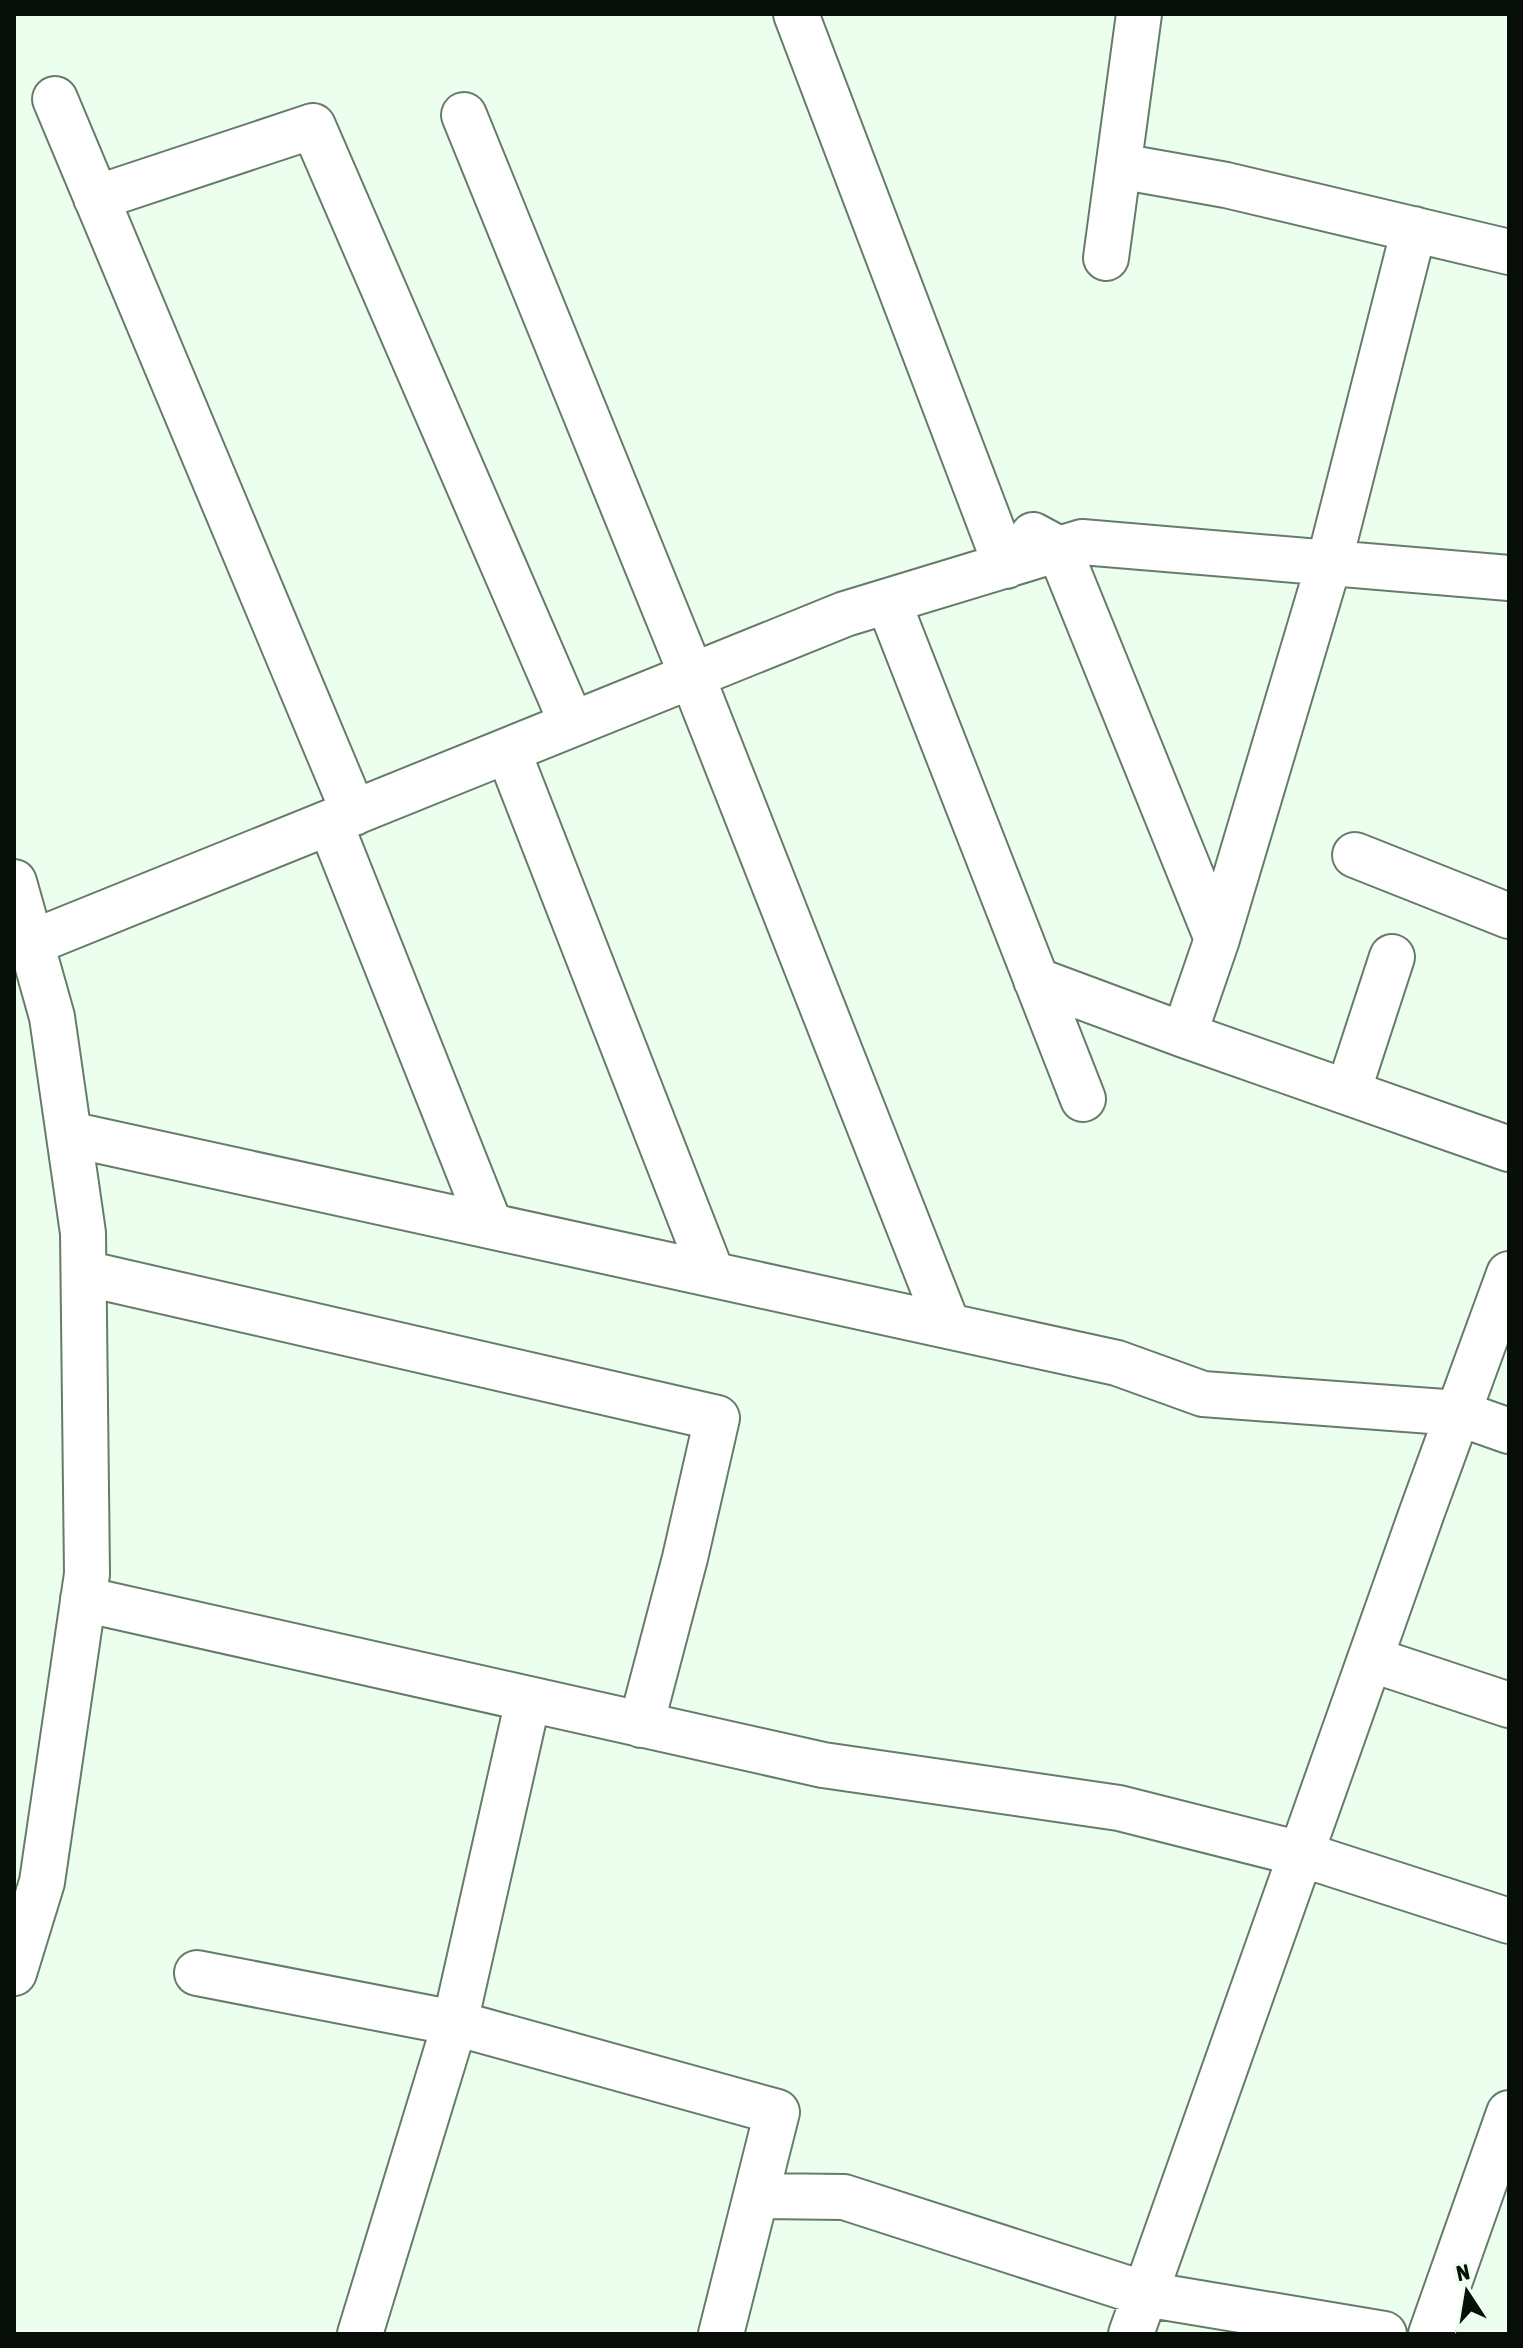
<svg xmlns="http://www.w3.org/2000/svg" width="1523" height="2348" font-family="'Asap Condensed',sans-serif">
  <style>
    .lines { fill: none; stroke-linecap: round; stroke-linejoin: round }
    .minor-casing { stroke: #667c69; stroke-width: 48 }
    .minor { stroke: #fff; stroke-width: 44 }
  </style>
  <rect width="100%" height="100%" fill="#ecffee"/>
  <g class="lines">
    <defs>
      <path id="minor" d="M 796,14 L 1006,566
        M 55,99 L 354,813
        M 464,115 L 692,676 L 948,1326
        M 1119,166 L 1226,185 L 1509,252
        M 96,198 L 313,126 L 572,724
        M 1106,258 L 1139,14
        M 1033,535 L 1059,549 L 1217,939
        M 888,601 L 1083,1099
        M 508,751 L 712,1274
        M 330,823 L 490,1225
        M 1355,855 L 1509,916
        M 14,882 L 52,1017 L 83,1233 L 87,1574 L 42,1882 L 14,1973
        M 31,943 L 845,614 L 1082,542 L 1509,578
        M 1036,980 L 1184,1035 L 1509,1149
        M 1184,1035 L 1217,939 L 1329,563 L 1414,229
        M 1348,1092 L 1392,957
        M 69,1134 L 1117,1363 L 1203,1394 L 1458,1413 L 1509,1431
        M 84,1273 L 717,1418 L 685,1558 L 641,1725
        M 83,1599 L 823,1765 L 1119,1808 L 1301,1854 L 1509,1921
        M 1370,1659 L 1509,1705
        M 197,1973 L 455,2023 L 777,2112 L 721,2334
        M 756,2196 L 844,2197 L 1145,2294 L 1384,2334
        M 360,2334 L 455,2023 L 528,1700
        M 1131,2334 L 1422,1512 L 1509,1274
        M 1431,2334 L 1509,2113"/>
    </defs>
    <use href="#minor" class="minor-casing"/>
    <use href="#minor" class="minor"/>
  </g>
  <rect width="1523" height="2348" fill="none" stroke="#060e07" stroke-width="32"/>
  <g transform="translate(1467 2292) rotate(348)" stroke="#ecffee" stroke-width="6" paint-order="stroke">
  <path d="M0-6L14 30L0 20L-14 30Z" fill="#060e07"/>
  <text y="-12" font-size="22" font-weight="bold" text-anchor="middle" fill="#060e07">N</text>
  </g>
</svg>
